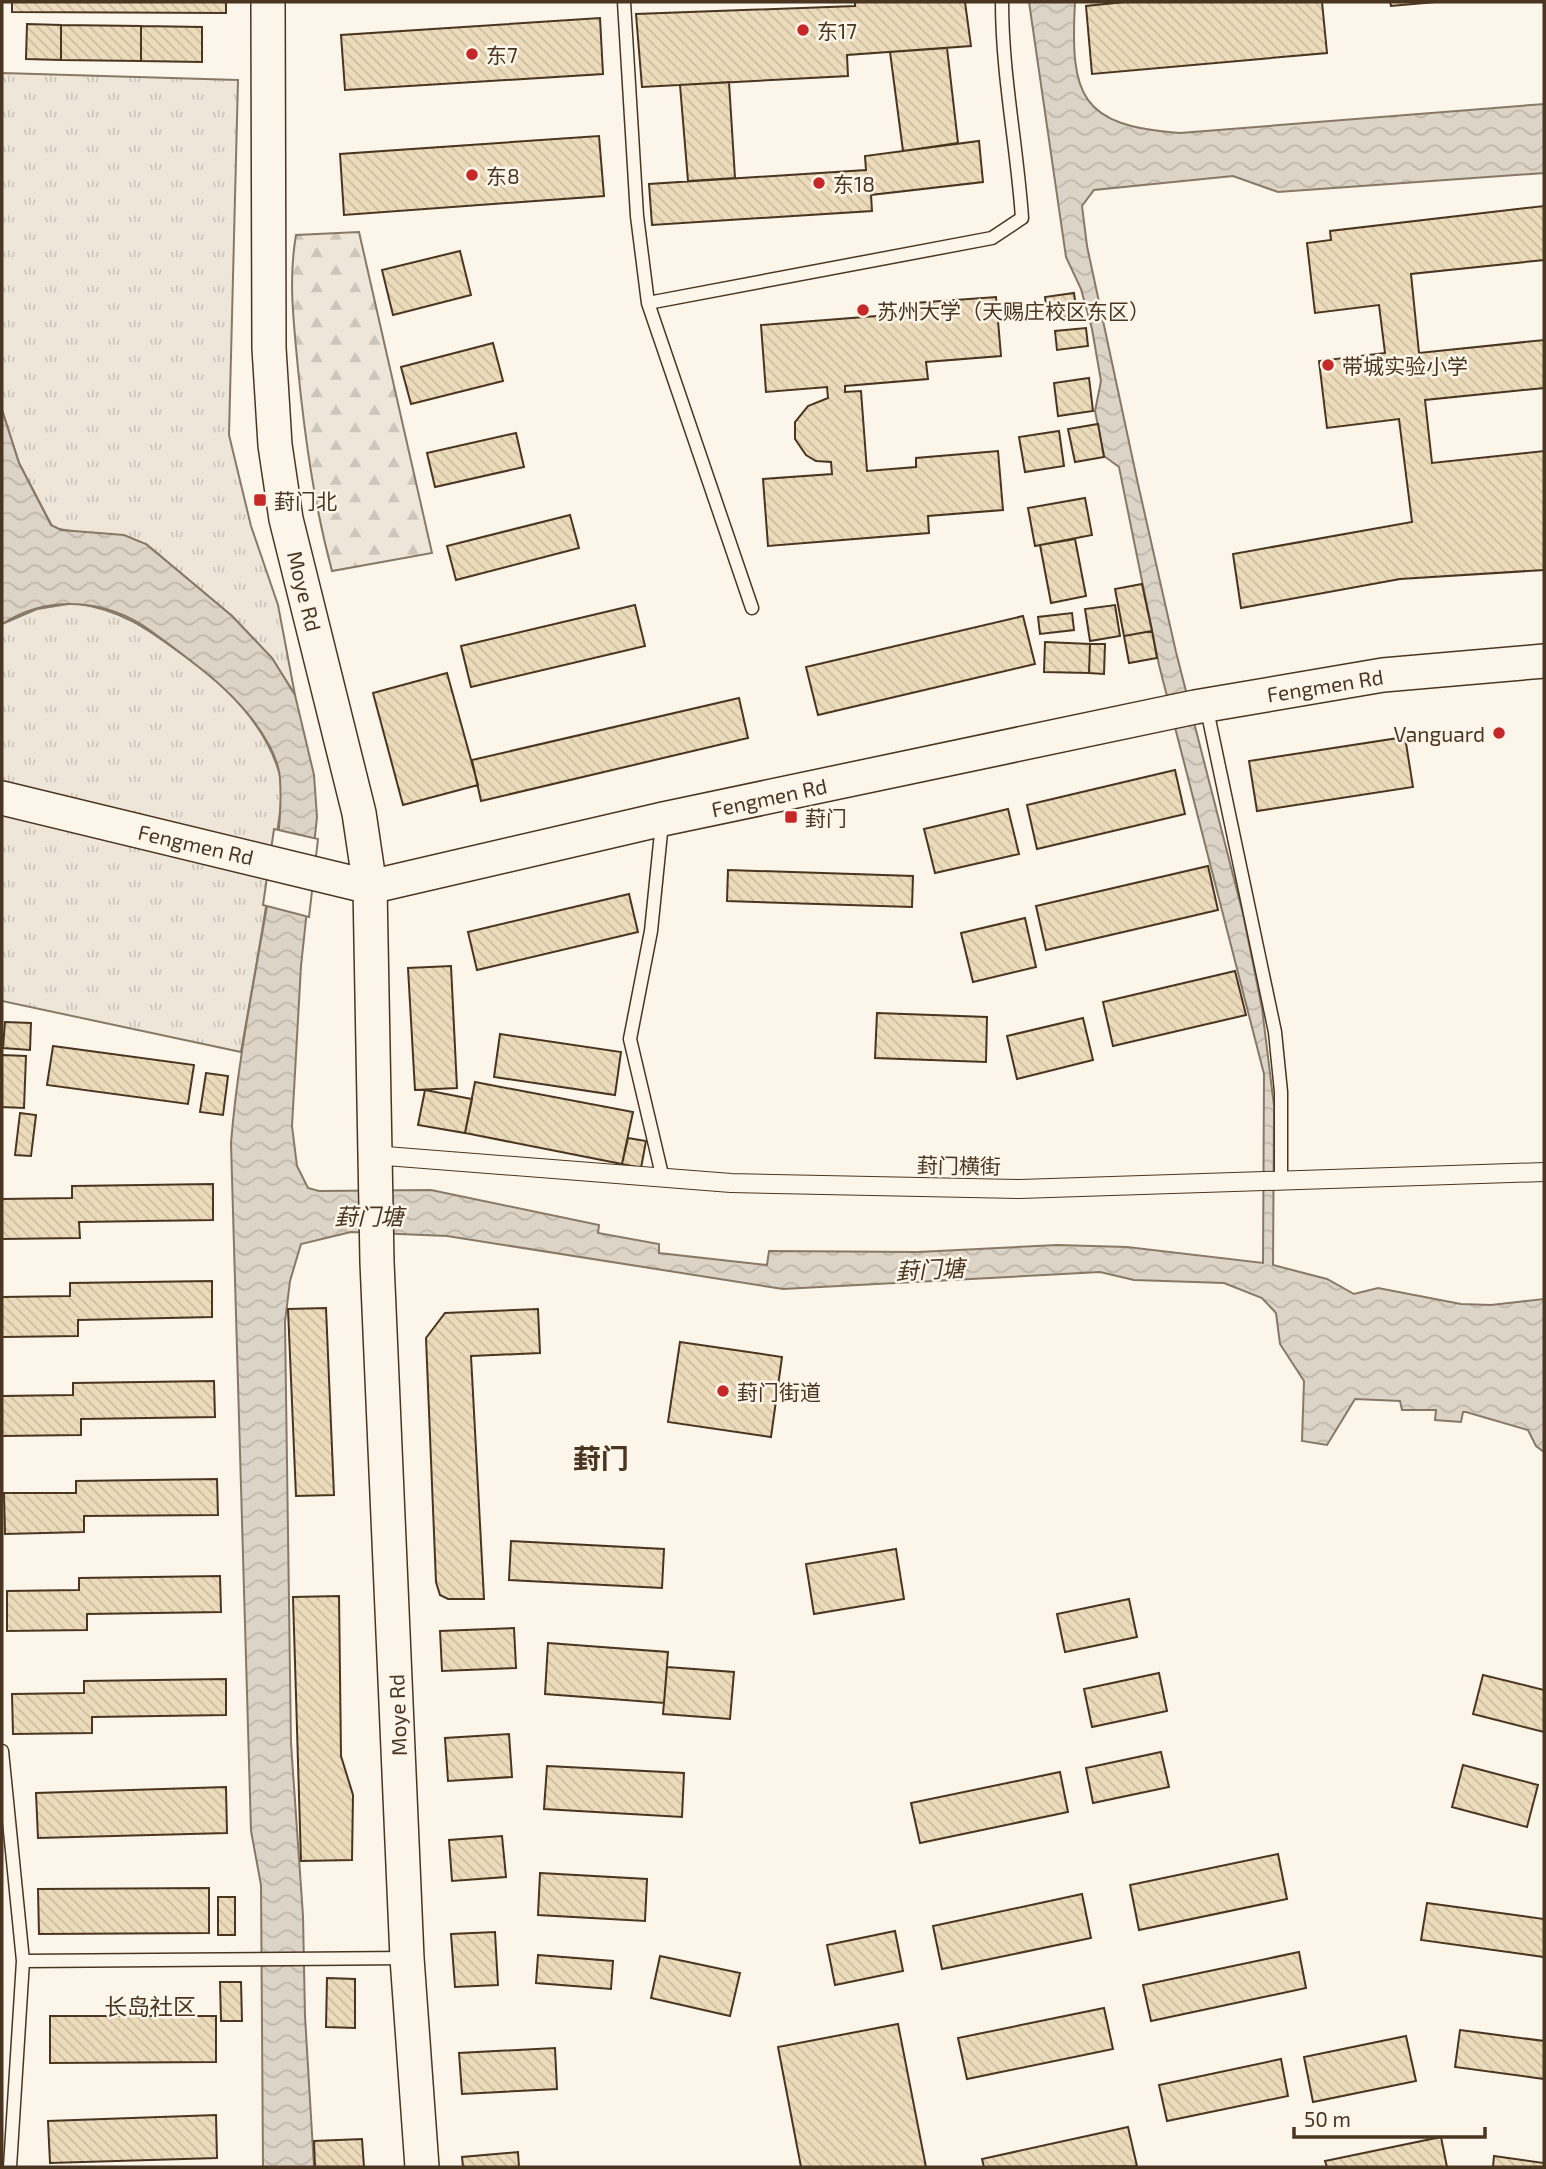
<svg xmlns="http://www.w3.org/2000/svg" width="1546" height="2169" font-family="'Exo 2','Noto Sans SC',sans-serif">
  <style>
    .grass { fill: url(#grass-tufts); stroke: #887966; stroke-width: 2 }
    .forest { fill: url(#forest-firs); stroke: #887966; stroke-width: 2 }
    .water { fill: url(#water-waves); stroke: #887966; stroke-width: 2 }
    .pier { fill: #fbf6e9; stroke: #887966; stroke-width: 2 }
    .building { fill: url(#building-back-hatch); stroke: #4a3520; stroke-width: 2 }
    .lines { fill: none; stroke-linecap: round; stroke-linejoin: round }
    .service-casing { stroke: #4a3520; stroke-width: 15 }
    .pedestrian-casing { stroke: #4a3520; stroke-width: 20 }
    .secondary-casing { stroke: #4a3520; stroke-width: 36 }
    .service { stroke: #fbf6e9; stroke-width: 12 }
    .pedestrian { stroke: #fbf6e9; stroke-width: 18 }
    .secondary { stroke: #fbf6e9; stroke-width: 33 }
    .poi-dot { fill: #c62828; stroke: #fbf6e9; stroke-width: 2.5 }
    .labels { text-anchor: middle; dominant-baseline: central; stroke-width: 5; stroke-linejoin: round; paint-order: stroke }
    .poi-label { font-size: 21px; fill: #4a3520; stroke: #fbf6e9; text-anchor: start }
    .street-label { font-size: 21px; fill: #4a3520; stroke: #fbf6e9 }
    .water-label { font-size: 23px; font-style: italic; fill: #4a3520; stroke: #fbf6e9 }
    .neighbourhood-label { font-size: 23px; fill: #4a3520; stroke: #fbf6e9 }
    .district-label { font-size: 28px; font-weight: bold; fill: #4a3520; stroke: #fbf6e9 }
  </style>
  <defs>
    <pattern id="grass-tufts" width="24" height="20" patternUnits="userSpaceOnUse" patternTransform="scale(1.75)"><rect width="24" height="20" fill="#ede6d9"/><path d="M3 7l-1-3M5 7V3M7 7l1-3M15 17l-1-3M17 17v-4M19 17l1-3" fill="none" stroke="#cdc6ba"/></pattern>
    <pattern id="forest-firs" width="22" height="20" patternUnits="userSpaceOnUse" patternTransform="scale(1.75)"><rect width="22" height="20" fill="#ede6d9"/><path d="M5 1l3.5 6h-7zM16 11l3.5 6h-7z" fill="#cdc6ba"/></pattern>
    <pattern id="water-waves" width="16" height="10" patternUnits="userSpaceOnUse" patternTransform="scale(1.75)"><rect width="16" height="10" fill="#dcd4c6"/><path d="M0 5q4-4 8 0t8 0" fill="none" stroke="#beb7aa"/></pattern>
    <pattern id="building-back-hatch" width="6" height="6" patternUnits="userSpaceOnUse" patternTransform="scale(1.75)"><rect width="6" height="6" fill="#ecdcbc"/><path d="M-1 5l2 2M0 0l6 6M5-1l2 2" fill="none" stroke="#ccbda1"/></pattern>
  </defs>
  <rect width="100%" height="100%" fill="#fbf6e9"/>
  <path class="grass" d="M 2,73 L 238,80 L 229,435 L 251,526 L 278,605 L 295,695 L 272,658 L 232,616 L 146,544 L 53,528 L 19,463 L 2,410 Z
    M 74,603 C 123,610 148,629 187,658 C 226,686 265,725 279,772 C 285,794 278,824 275,846 C 266,915 253,983 241,1052 L 2,1001 L 2,624 L 37,609 Z"/>
  <path class="forest" d="M 359,232 L 432,553 L 332,571 C 314,504 305,438 298,369 C 294,324 288,281 296,235 Z"/>
  <path class="water" d="M 1029,2 L 1075,2 C 1070,96 1080,126 1180,133 L 1544,104 L 1544,173 L 1278,192 L 1233,176 L 1094,190 L 1082,206 L 1087,246 L 1138,484 L 1176,652 L 1243,914 L 1262,1008 L 1274,1106 L 1273,1265 L 1327,1279 L 1354,1294 L 1378,1288 L 1461,1304 L 1491,1305 L 1544,1299 L 1544,1452 L 1536,1446 L 1528,1430 L 1466,1412 L 1463,1412 L 1461,1422 L 1435,1420 L 1436,1410 L 1402,1410 L 1400,1401 L 1355,1399 L 1327,1445 L 1302,1441 L 1304,1381 L 1280,1344 L 1276,1313 L 1262,1298 L 1224,1283 L 1134,1280 L 1100,1272 L 783,1289 L 447,1236 L 351,1232 L 301,1244 L 290,1281 L 285,1322 L 291,1743 L 303,1916 L 305,2016 L 314,2167 L 263,2167 L 261,1885 L 251,1831 L 231,1143 C 237,1067 252,992 265,917 C 273,873 283,825 280,780 C 280,769 274,754 269,745 C 243,696 194,663 151,631 C 107,599 49,594 2,624 L 2,410 L 19,463 L 51,525 L 61,530 L 124,535 L 146,544 L 232,616 L 272,658 L 295,695 L 314,775 L 317,817 L 301,966 L 292,1126 L 297,1166 L 308,1188 L 319,1191 L 431,1190 L 599,1225 L 598,1233 L 659,1244 L 659,1253 L 767,1265 L 769,1251 L 918,1252 L 1057,1245 L 1127,1247 L 1263,1263 L 1264,1074 L 1159,665 L 1119,467 L 1104,456 L 1095,411 L 1101,381 L 1092,329 L 1081,289 L 1066,257 Z"/>
  <path class="pier" d="M 274,829 L 318,839 L 309,917 L 263,905 Z"/>
  <path class="building" d="M 12,2 L 226,2 L 226,13 L 12,12 Z
    M 855,2 L 965,2 L 971,46 L 847,55 L 848,76 L 642,87 L 636,14 L 855,6 Z
    M 1125,2 L 1322,2 L 1327,53 L 1092,74 L 1086,6 Z
    M 1390,2 L 1436,2 L 1391,6 Z
    M 600,18 L 603,74 L 345,90 L 341,35 Z
    M 27,24 L 61,25 L 61,60 L 26,59 Z
    M 61,25 L 141,26 L 141,61 L 61,60 Z
    M 141,26 L 202,27 L 202,62 L 141,61 Z
    M 947,48 L 958,143 L 903,151 L 890,52 Z
    M 729,82 L 735,178 L 688,181 L 680,85 Z
    M 599,136 L 604,196 L 344,215 L 340,154 Z
    M 979,141 L 983,182 L 871,195 L 872,211 L 652,225 L 649,184 L 866,170 L 865,156 Z
    M 1544,206 L 1544,260 L 1411,274 L 1419,353 L 1544,340 L 1544,388 L 1425,400 L 1432,463 L 1544,451 L 1544,570 L 1400,579 L 1241,608 L 1233,554 L 1412,522 L 1399,419 L 1327,428 L 1319,361 L 1385,353 L 1379,305 L 1315,313 L 1307,243 L 1331,240 L 1330,231 Z
    M 460,251 L 471,295 L 393,315 L 382,270 Z
    M 1074,293 L 1077,315 L 1048,319 L 1045,297 Z
    M 996,297 L 1001,356 L 926,362 L 928,379 L 845,386 L 845,392 L 861,391 L 867,471 L 916,467 L 916,458 L 998,451 L 1003,510 L 928,516 L 929,533 L 768,546 L 763,479 L 832,474 L 831,462 L 816,461 L 806,455 L 795,439 L 795,422 L 808,406 L 828,398 L 827,387 L 766,392 L 761,325 L 915,313 L 914,303 Z
    M 1086,328 L 1088,346 L 1057,350 L 1055,331 Z
    M 493,343 L 503,381 L 411,404 L 401,367 Z
    M 1089,378 L 1093,411 L 1058,416 L 1054,383 Z
    M 1098,424 L 1104,457 L 1075,462 L 1068,429 Z
    M 1059,431 L 1064,466 L 1025,472 L 1019,437 Z
    M 516,433 L 524,467 L 435,487 L 427,453 Z
    M 1085,498 L 1092,535 L 1035,546 L 1028,508 Z
    M 570,515 L 579,548 L 456,580 L 447,546 Z
    M 1075,539 L 1086,596 L 1051,603 L 1040,545 Z
    M 1142,584 L 1152,631 L 1124,636 L 1115,589 Z
    M 635,605 L 645,646 L 471,687 L 461,646 Z
    M 1115,605 L 1120,636 L 1090,641 L 1085,609 Z
    M 1072,613 L 1074,630 L 1040,634 L 1038,617 Z
    M 1023,616 L 1035,664 L 818,715 L 806,667 Z
    M 1152,631 L 1157,658 L 1129,663 L 1124,636 Z
    M 1045,642 L 1090,644 L 1089,673 L 1044,672 Z
    M 1090,644 L 1105,644 L 1104,674 L 1089,673 Z
    M 447,673 L 478,785 L 403,805 L 373,693 Z
    M 739,698 L 748,738 L 481,801 L 472,760 Z
    M 1405,737 L 1413,787 L 1257,811 L 1249,761 Z
    M 1175,770 L 1185,814 L 1037,849 L 1027,805 Z
    M 1008,809 L 1019,854 L 935,873 L 924,829 Z
    M 1208,866 L 1218,910 L 1046,950 L 1036,906 Z
    M 728,870 L 913,876 L 912,907 L 727,901 Z
    M 629,894 L 638,932 L 477,970 L 468,932 Z
    M 1025,918 L 1036,967 L 973,982 L 961,933 Z
    M 451,966 L 457,1088 L 415,1090 L 408,968 Z
    M 1235,971 L 1246,1015 L 1113,1046 L 1103,1002 Z
    M 877,1013 L 987,1017 L 986,1062 L 875,1058 Z
    M 1083,1018 L 1093,1060 L 1017,1079 L 1007,1036 Z
    M 5,1022 L 31,1023 L 30,1050 L 3,1048 Z
    M 500,1034 L 621,1052 L 615,1095 L 494,1077 Z
    M 53,1046 L 194,1065 L 188,1104 L 47,1085 Z
    M 2,1055 L 26,1056 L 24,1108 L 2,1107 Z
    M 206,1073 L 228,1076 L 223,1115 L 200,1112 Z
    M 475,1082 L 633,1112 L 622,1164 L 465,1133 Z
    M 425,1090 L 472,1099 L 465,1133 L 418,1125 Z
    M 20,1113 L 36,1115 L 31,1156 L 15,1155 Z
    M 628,1138 L 646,1141 L 641,1168 L 622,1164 Z
    M 213,1184 L 213,1220 L 79,1222 L 80,1238 L 2,1239 L 2,1199 L 72,1198 L 72,1186 Z
    M 212,1281 L 212,1317 L 78,1320 L 78,1336 L 2,1337 L 2,1297 L 70,1296 L 70,1283 Z
    M 326,1308 L 334,1495 L 296,1496 L 288,1309 Z
    M 538,1309 L 540,1353 L 471,1356 L 484,1599 L 448,1599 L 440,1595 L 436,1582 L 426,1338 L 445,1313 Z
    M 680,1342 L 782,1357 L 771,1437 L 668,1422 Z
    M 214,1381 L 215,1417 L 81,1419 L 81,1435 L 2,1436 L 2,1396 L 73,1395 L 73,1383 Z
    M 217,1479 L 218,1515 L 84,1516 L 84,1532 L 5,1534 L 4,1493 L 76,1493 L 76,1481 Z
    M 511,1541 L 664,1549 L 662,1588 L 509,1580 Z
    M 896,1549 L 904,1599 L 814,1614 L 806,1564 Z
    M 220,1576 L 221,1612 L 87,1614 L 87,1630 L 7,1631 L 7,1591 L 79,1590 L 79,1578 Z
    M 339,1596 L 341,1756 L 353,1795 L 352,1860 L 301,1861 L 293,1597 Z
    M 1129,1599 L 1137,1637 L 1065,1652 L 1057,1614 Z
    M 514,1628 L 516,1668 L 442,1671 L 440,1631 Z
    M 548,1643 L 668,1652 L 664,1703 L 545,1694 Z
    M 667,1667 L 734,1672 L 730,1719 L 663,1714 Z
    M 1159,1673 L 1167,1711 L 1092,1727 L 1084,1689 Z
    M 1483,1675 L 1544,1690 L 1544,1732 L 1473,1714 Z
    M 226,1679 L 226,1715 L 92,1717 L 92,1733 L 13,1734 L 12,1694 L 84,1693 L 84,1681 Z
    M 509,1734 L 512,1777 L 448,1781 L 445,1738 Z
    M 1161,1752 L 1169,1787 L 1093,1803 L 1086,1768 Z
    M 1463,1765 L 1538,1785 L 1527,1827 L 1452,1807 Z
    M 547,1766 L 684,1773 L 682,1817 L 544,1809 Z
    M 1060,1772 L 1068,1812 L 920,1843 L 911,1803 Z
    M 226,1787 L 227,1833 L 38,1838 L 36,1793 Z
    M 502,1836 L 506,1877 L 452,1881 L 449,1840 Z
    M 1278,1854 L 1287,1899 L 1139,1930 L 1130,1885 Z
    M 540,1873 L 647,1879 L 645,1921 L 538,1915 Z
    M 209,1888 L 209,1933 L 39,1934 L 38,1889 Z
    M 1082,1894 L 1091,1938 L 942,1969 L 933,1926 Z
    M 218,1897 L 235,1897 L 235,1935 L 218,1935 Z
    M 1427,1903 L 1544,1919 L 1544,1957 L 1421,1940 Z
    M 895,1931 L 903,1971 L 835,1985 L 827,1945 Z
    M 495,1932 L 498,1985 L 455,1987 L 451,1934 Z
    M 1299,1952 L 1306,1988 L 1151,2021 L 1143,1985 Z
    M 538,1955 L 613,1961 L 611,1989 L 536,1983 Z
    M 660,1956 L 740,1973 L 730,2016 L 651,1998 Z
    M 327,1978 L 355,1979 L 355,2028 L 326,2027 Z
    M 220,1982 L 241,1982 L 242,2021 L 221,2021 Z
    M 1104,2008 L 1113,2049 L 967,2079 L 958,2038 Z
    M 50,2016 L 216,2016 L 216,2062 L 50,2063 Z
    M 898,2024 L 926,2167 L 801,2167 L 778,2047 Z
    M 1460,2030 L 1544,2041 L 1544,2079 L 1455,2067 Z
    M 1406,2036 L 1416,2081 L 1313,2102 L 1304,2057 Z
    M 555,2048 L 557,2089 L 462,2094 L 459,2053 Z
    M 1281,2059 L 1288,2096 L 1167,2121 L 1159,2085 Z
    M 216,2115 L 217,2158 L 50,2163 L 48,2121 Z
    M 1128,2127 L 1137,2166 L 984,2167 L 982,2159 Z
    M 1441,2137 L 1447,2167 L 1327,2167 L 1325,2161 Z
    M 362,2139 L 364,2167 L 315,2167 L 314,2141 Z
    M 518,2152 L 519,2167 L 463,2167 L 462,2157 Z
    M 1494,2156 L 1544,2163 L 1544,2167 L 1493,2167 Z"/>
  <g class="lines">
    <defs>
      <path id="service" d="M 624,2 L 637,216 L 648,303 L 752,608
        M 648,303 L 992,238 L 1022,218 C 1017,145 1002,75 1002,2
        M 1206,705 L 1275,1032 L 1281,1092 L 1281,1180
        M 662,823 L 651,931 L 630,1039 L 663,1179
        M 2,1751 L 23,1961 L 10,2167
        M 23,1961 L 407,1958"/>
      <path id="pedestrian" d="M 373,1155 L 731,1183 L 1020,1189 L 1544,1172"/>
      <path id="secondary" d="M 268,2 L 269,348 L 275,445 L 286,519 L 359,813 L 370,887 L 377,1262 L 407,1958 L 422,2167
        M 2,798 L 370,887 L 663,819 L 1195,707 L 1383,675 L 1544,661"/>
    </defs>
    <use href="#service" class="service-casing"/>
    <use href="#pedestrian" class="pedestrian-casing"/>
    <use href="#secondary" class="secondary-casing"/>
    <use href="#service" class="service"/>
    <use href="#pedestrian" class="pedestrian"/>
    <use href="#secondary" class="secondary"/>
  </g>
  <g class="poi-dot">
    <circle cx="803" cy="30" r="7"/>
    <circle cx="472" cy="54" r="7"/>
    <circle cx="472" cy="175" r="7"/>
    <circle cx="819" cy="183" r="7"/>
    <circle cx="863" cy="310" r="7"/>
    <circle cx="1328" cy="365" r="7"/>
    <rect x="253" y="493" width="14" height="14" rx="3.5"/>
    <circle cx="1499" cy="733" r="7"/>
    <rect x="784" y="810" width="14" height="14" rx="3.5"/>
    <circle cx="723" cy="1391" r="7"/>
  </g>
  <g class="labels">
    <g class="poi-label">
      <text x="817" y="30">东17</text>
      <text x="486" y="54">东7</text>
      <text x="486" y="175">东8</text>
      <text x="833" y="183">东18</text>
      <text x="877" y="310">苏州大学（天赐庄校区东区）</text>
      <text x="1342" y="365">带城实验小学</text>
      <text x="274" y="500">葑门北</text>
      <text x="1485" y="733" text-anchor="end">Vanguard</text>
      <text x="805" y="817">葑门</text>
      <text x="737" y="1391">葑门街道</text>
    </g>
    <g class="street-label">
      <text transform="translate(305 591) rotate(76)">Moye Rd</text>
      <text transform="translate(1325 685) rotate(-9)">Fengmen Rd</text>
      <text transform="translate(769 797) rotate(-12)">Fengmen Rd</text>
      <text transform="translate(196 844) rotate(13)">Fengmen Rd</text>
      <text transform="translate(959 1165) rotate(1)">葑门横街</text>
      <text transform="translate(397 1715) rotate(-92)">Moye Rd</text>
    </g>
    <g class="water-label">
      <text x="369" y="1216">葑门塘</text>
      <text transform="translate(930 1269) rotate(-3)">葑门塘</text>
    </g>
    <g class="neighbourhood-label">
      <text x="150" y="2006">长岛社区</text>
    </g>
    <g class="district-label">
      <text x="601" y="1458">葑门</text>
    </g>
  </g>
  <rect width="1546" height="2169" fill="none" stroke="#4a3520" stroke-width="7"/>
  <path d="M1294 2127v10h191v-10" fill="none" stroke="#4a3520" stroke-width="3.5"/>
  <text x="1304" y="2127" font-size="21" fill="#4a3520" stroke="#fbf6e9" stroke-width="5" paint-order="stroke">50 m</text>
</svg>
